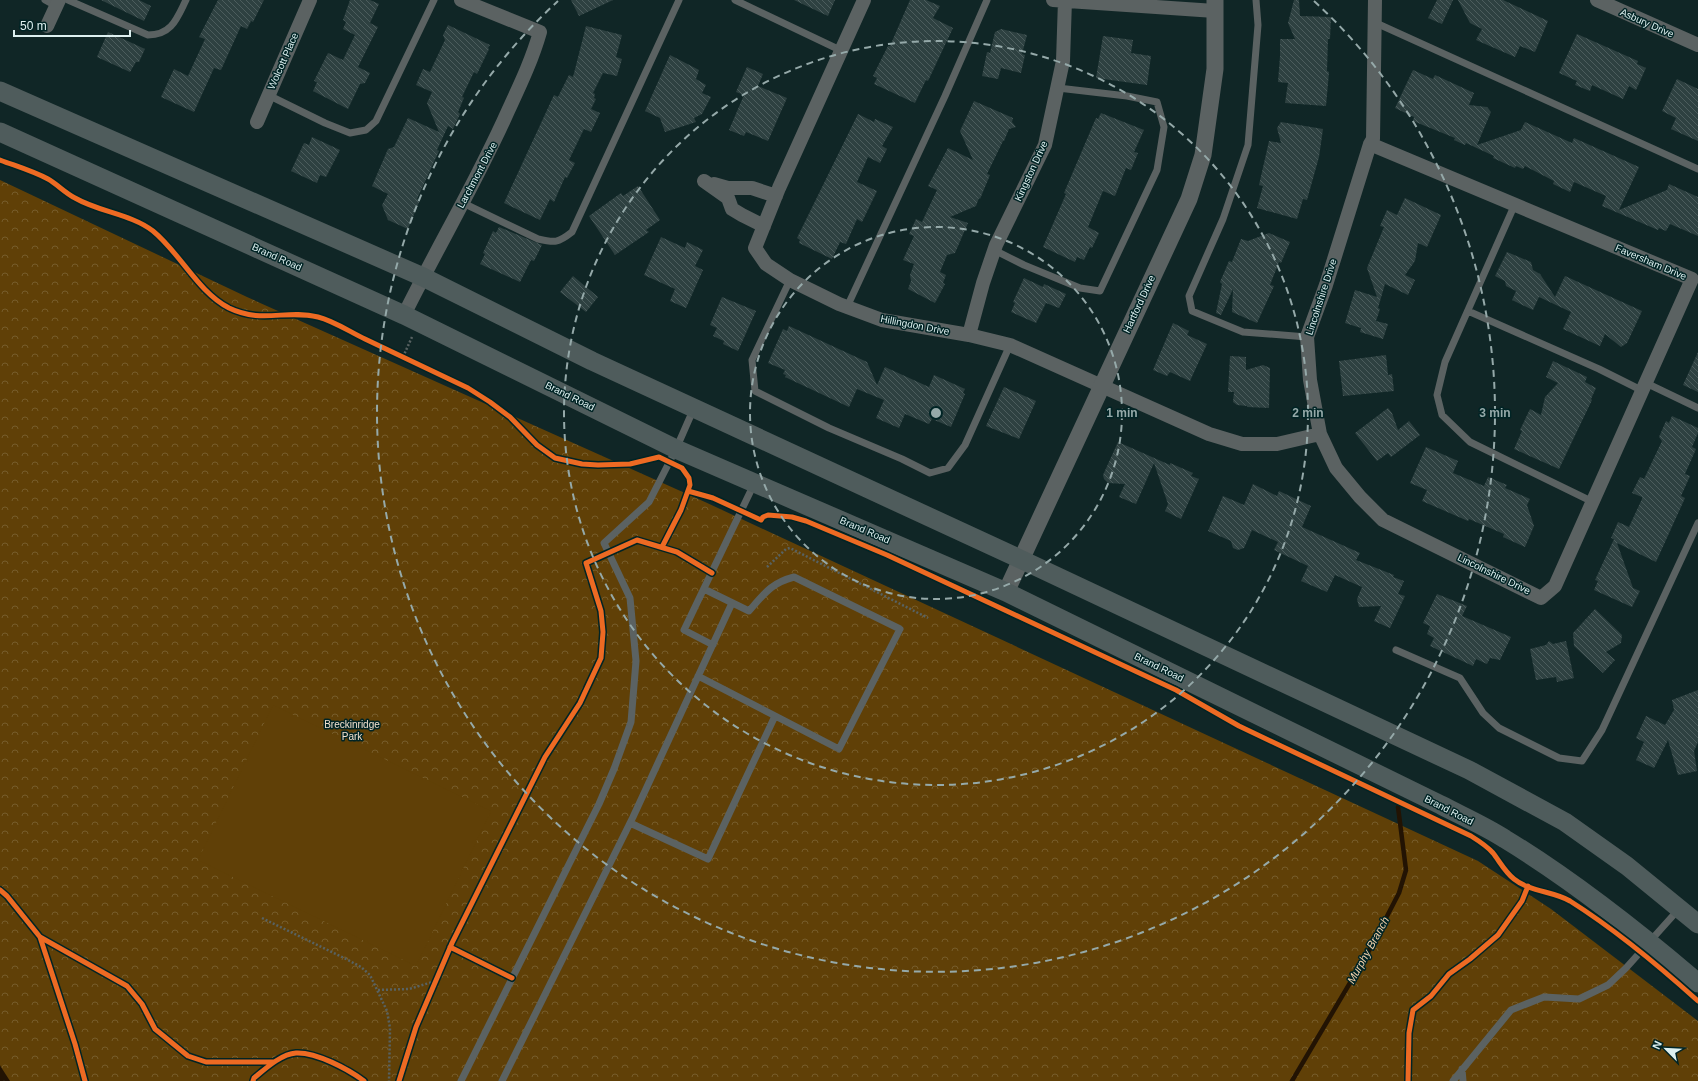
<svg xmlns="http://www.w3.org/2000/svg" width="1698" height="1081" font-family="Helvetica,sans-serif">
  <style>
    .forest { fill: url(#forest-crowns) }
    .pitch { fill: #604007 }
    .water { fill: url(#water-ripples) }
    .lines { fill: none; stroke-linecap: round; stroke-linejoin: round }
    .stream { stroke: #221303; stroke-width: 4.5 }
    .building { fill: url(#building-back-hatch) }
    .path { stroke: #586262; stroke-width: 2.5; stroke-dasharray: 2 2; stroke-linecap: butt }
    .service { stroke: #5b6262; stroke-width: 7 }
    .minor { stroke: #5b6262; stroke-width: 14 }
    .tertiary { stroke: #5b6262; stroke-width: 17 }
    .secondary { stroke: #4f5c5c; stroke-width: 19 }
    .cycleway-casing { stroke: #002425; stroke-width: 8 }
    .cycleway { stroke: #ed6a23; stroke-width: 5 }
    .ring { fill: none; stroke: #95a9a9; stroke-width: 2; stroke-dasharray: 7 5 }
    .labels { text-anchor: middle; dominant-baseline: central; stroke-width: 3; stroke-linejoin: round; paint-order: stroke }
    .street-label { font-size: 10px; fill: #ddf0f0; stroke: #002425 }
    .park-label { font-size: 10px; fill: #f2e1ce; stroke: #002425 }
    .water-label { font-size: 11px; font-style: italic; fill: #f3d1aa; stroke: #002425 }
    .centre { fill: #95a9a9; stroke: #002425; stroke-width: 2 }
    .ring-label { font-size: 12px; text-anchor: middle; font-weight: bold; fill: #95a9a9; stroke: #002425; stroke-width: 3; stroke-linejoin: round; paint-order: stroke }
  </style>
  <defs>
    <pattern id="forest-crowns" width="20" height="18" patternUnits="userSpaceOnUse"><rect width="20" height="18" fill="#604007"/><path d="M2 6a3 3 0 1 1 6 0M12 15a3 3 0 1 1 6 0" fill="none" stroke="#765c2b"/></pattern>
    <pattern id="water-ripples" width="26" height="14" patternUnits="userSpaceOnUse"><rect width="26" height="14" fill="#221303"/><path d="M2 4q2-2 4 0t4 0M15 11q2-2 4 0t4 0" fill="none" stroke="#423628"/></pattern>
    <pattern id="building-back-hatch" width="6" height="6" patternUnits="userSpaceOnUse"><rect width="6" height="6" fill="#2e4141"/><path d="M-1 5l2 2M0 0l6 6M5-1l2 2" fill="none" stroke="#4c5d5d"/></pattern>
  </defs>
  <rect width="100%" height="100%" fill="#102626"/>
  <path class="forest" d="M 0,180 L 247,297 L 705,502 L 1478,861 L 1551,909 L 1698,1021 L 1698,1081 L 0,1081 Z"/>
  <path class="pitch" d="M 273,705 L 491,811 L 416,966 L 198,860 Z"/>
  <path class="water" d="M 0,1065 L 1,1067 L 10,1081 L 0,1081 Z"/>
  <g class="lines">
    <path class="stream" d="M 1292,1081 L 1370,949 L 1399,893 L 1406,870 L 1398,807"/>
  </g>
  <path class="building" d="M 101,0 L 139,0 L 151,6 L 144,21 Z
    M 218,0 L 264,0 L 253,22 L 251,21 L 247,29 L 241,26 L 221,70 L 214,68 L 194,112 L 161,97 L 174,69 L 188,76 L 205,39 L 199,37 Z
    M 350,0 L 370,0 L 379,4 L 370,23 L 378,27 L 358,67 L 370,73 L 365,83 L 360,84 L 348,109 L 313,91 L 317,82 L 314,81 L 328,53 L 343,60 L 355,35 L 343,29 L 346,22 L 343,20 Z
    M 571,0 L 613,0 L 579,16 Z
    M 794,0 L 835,0 L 828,16 Z
    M 910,0 L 926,0 L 940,6 L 933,18 L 953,28 L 928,81 L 926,80 L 915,103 L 874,84 L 877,78 L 873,76 L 888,46 L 890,46 Z
    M 1294,0 L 1299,0 L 1300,16 L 1331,17 L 1330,39 L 1328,39 L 1327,71 L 1329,72 L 1326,106 L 1285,103 L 1288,83 L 1278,82 L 1280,56 L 1280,39 L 1295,39 L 1288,23 Z
    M 1437,0 L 1453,0 L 1442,24 L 1428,18 Z
    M 1458,0 L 1503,0 L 1548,21 L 1535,52 L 1520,46 L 1515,57 L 1476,40 L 1482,29 L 1470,23 Z
    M 448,25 L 490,45 L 488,48 L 489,49 L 477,74 L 474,72 L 462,97 L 464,98 L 458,112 L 460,114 L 453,129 L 448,126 L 437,150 L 439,151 L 417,199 L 420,200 L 408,229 L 388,220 L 382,205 L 388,194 L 372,186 L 388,149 L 394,147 L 408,118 L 439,132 L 427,103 L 432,92 L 416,85 L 423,69 L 430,72 L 445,40 L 443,35 Z
    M 586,26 L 622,35 L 616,57 L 622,59 L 617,76 L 603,73 L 593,93 L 595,94 L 594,98 L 596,99 L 591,109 L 600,113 L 591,132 L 584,129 L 569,160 L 575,163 L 567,178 L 565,177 L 554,202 L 550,199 L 540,220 L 504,203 L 554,95 L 558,97 L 569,75 L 573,77 Z
    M 1001,29 L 1027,35 L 1022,54 L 1025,55 L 1021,73 L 1001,68 L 998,79 L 982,76 L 987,52 L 990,53 L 995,32 Z
    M 108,32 L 145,49 L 139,62 L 136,62 L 130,72 L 97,57 Z
    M 1577,34 L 1638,61 L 1637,64 L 1646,68 L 1636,90 L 1629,86 L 1623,99 L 1592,85 L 1590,91 L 1575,85 L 1577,81 L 1559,73 Z
    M 1103,36 L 1133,40 L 1131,53 L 1151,56 L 1147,85 L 1096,78 Z
    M 670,55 L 699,70 L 696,79 L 706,85 L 702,93 L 711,97 L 702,114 L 694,118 L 696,122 L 665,132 L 660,118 L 645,111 Z
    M 747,67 L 763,74 L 758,86 L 787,98 L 768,141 L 746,132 L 744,136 L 729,130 L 744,95 L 736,92 Z
    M 1413,70 L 1433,79 L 1435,75 L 1474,93 L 1469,105 L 1487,107 L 1491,112 L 1477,145 L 1521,130 L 1525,122 L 1572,143 L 1574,138 L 1639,167 L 1619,210 L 1667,190 L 1669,184 L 1698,197 L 1698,236 L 1670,224 L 1666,231 L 1659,228 L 1658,230 L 1602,206 L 1606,196 L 1574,182 L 1570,192 L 1553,184 L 1554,181 L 1525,166 L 1523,169 L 1516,166 L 1515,168 L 1493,158 L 1494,156 L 1466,143 L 1465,145 L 1454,140 L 1455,138 L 1413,121 L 1414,117 L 1395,108 Z
    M 1677,79 L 1698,89 L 1698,141 L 1671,129 L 1676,118 L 1662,111 Z
    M 974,101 L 1013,118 L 1012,122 L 1016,127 L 1009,129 L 1004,141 L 1003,141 L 987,174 L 990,175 L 980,199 L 979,198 L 976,206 L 950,217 L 968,223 L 955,253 L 947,255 L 940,272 L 946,275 L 943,283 L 945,284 L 935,303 L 908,289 L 911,281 L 910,275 L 914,264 L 903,260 L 914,236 L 909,234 L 916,219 L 922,222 L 937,190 L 928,186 L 948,148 L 973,160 L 960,131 Z
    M 1101,113 L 1144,130 L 1134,152 L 1138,153 L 1131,170 L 1126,168 L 1115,196 L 1103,191 L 1088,227 L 1099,233 L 1092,248 L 1090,247 L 1084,260 L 1077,257 L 1075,262 L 1043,247 L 1066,194 L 1064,193 L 1090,132 L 1096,118 L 1098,119 Z
    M 858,114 L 874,122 L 875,119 L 893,127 L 882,146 L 887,149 L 880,163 L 868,157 L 857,182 L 877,191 L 862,222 L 857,219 L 846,244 L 840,242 L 832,259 L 799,243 L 800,240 L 797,238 Z
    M 1281,122 L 1323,129 L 1319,157 L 1307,200 L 1303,199 L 1297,219 L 1257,208 L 1263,186 L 1259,185 L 1269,141 L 1281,143 L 1277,128 Z
    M 312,137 L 340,150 L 326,177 L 320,175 L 317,183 L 291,171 L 304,143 L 309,145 Z
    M 638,186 L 660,220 L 646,230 L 649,232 L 615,255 L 589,216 L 621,193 L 623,196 Z
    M 1405,198 L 1441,215 L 1427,247 L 1418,243 L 1415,261 L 1405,275 L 1415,280 L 1408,295 L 1385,284 L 1378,308 L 1380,309 L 1376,321 L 1388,324 L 1383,339 L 1360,332 L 1361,328 L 1345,323 L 1355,290 L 1377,297 L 1367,268 L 1384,227 L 1380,226 L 1387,210 L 1397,215 Z
    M 499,227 L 542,245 L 534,261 L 531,260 L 520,282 L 480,264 L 485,254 L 483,253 L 493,231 L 496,233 Z
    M 1269,233 L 1290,242 L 1281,263 L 1279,262 L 1270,285 L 1274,286 L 1257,323 L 1232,312 L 1233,289 L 1221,315 L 1216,313 L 1222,284 L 1220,282 L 1229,261 L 1232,262 L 1241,239 L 1248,241 Z
    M 661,237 L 685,248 L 687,242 L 703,250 L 695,266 L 703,270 L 686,308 L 670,301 L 675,289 L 644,275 Z
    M 1507,252 L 1531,262 L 1533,270 L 1540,274 L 1555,297 L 1565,276 L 1642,311 L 1627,343 L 1621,347 L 1605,334 L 1600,346 L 1563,329 L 1571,312 L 1539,297 L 1533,310 L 1512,300 L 1516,291 L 1506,286 L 1505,281 L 1495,276 Z
    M 573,276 L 598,297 L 586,312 L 560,292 Z
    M 1024,278 L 1043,287 L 1044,284 L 1066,294 L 1059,308 L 1046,303 L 1036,323 L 1011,312 L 1015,303 L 1013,302 Z
    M 722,297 L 756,311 L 738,351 L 723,344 L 724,341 L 713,336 L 717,328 L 710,325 Z
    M 1173,323 L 1189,331 L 1187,335 L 1207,344 L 1190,381 L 1170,372 L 1167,376 L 1153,370 Z
    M 789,326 L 867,362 L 877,385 L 885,367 L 929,387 L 934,375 L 965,389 L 963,393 L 965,394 L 951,427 L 932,419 L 929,424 L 905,414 L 899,428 L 876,418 L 884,400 L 857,389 L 849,407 L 785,377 L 786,375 L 783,374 L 785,370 L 768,363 L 783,329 L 787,331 Z
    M 1698,352 L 1698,392 L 1683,385 Z
    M 1386,355 L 1388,375 L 1392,374 L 1394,391 L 1343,396 L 1339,361 Z
    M 1230,356 L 1246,357 L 1246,370 L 1263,365 L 1270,368 L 1269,408 L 1247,407 L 1247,406 L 1237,405 L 1233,402 L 1234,392 L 1228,392 Z
    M 1553,361 L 1587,377 L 1585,382 L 1596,388 L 1591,399 L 1592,400 L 1559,469 L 1514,449 L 1522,431 L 1520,430 L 1530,409 L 1541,415 L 1545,397 L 1558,383 L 1546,377 Z
    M 1004,387 L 1036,401 L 1019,439 L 986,426 Z
    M 1388,408 L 1392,413 L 1398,430 L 1409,421 L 1420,435 L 1391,457 L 1388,453 L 1377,461 L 1355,433 Z
    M 1672,416 L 1698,428 L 1698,433 L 1692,447 L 1696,449 L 1685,474 L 1690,476 L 1681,496 L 1685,498 L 1656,562 L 1617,543 L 1633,588 L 1640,591 L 1632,607 L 1594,590 L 1598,581 L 1595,580 L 1614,539 L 1611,538 L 1618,522 L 1629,527 L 1642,499 L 1642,497 L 1632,493 L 1640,477 L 1644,479 L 1662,441 L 1659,437 L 1666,421 L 1669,423 Z
    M 1118,442 L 1170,465 L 1170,463 L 1193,473 L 1191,476 L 1199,479 L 1181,519 L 1165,511 L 1168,504 L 1154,463 L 1136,504 L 1119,497 L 1125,484 L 1108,483 L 1104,479 L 1103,475 Z
    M 1426,447 L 1458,461 L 1453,473 L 1484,486 L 1488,477 L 1507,485 L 1505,488 L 1530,499 L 1527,505 L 1534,526 L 1525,547 L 1503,537 L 1504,534 L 1469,519 L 1468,521 L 1422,501 L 1427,490 L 1410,483 Z
    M 1253,484 L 1277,496 L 1279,491 L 1311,506 L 1302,527 L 1360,553 L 1356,560 L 1394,575 L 1393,577 L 1404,581 L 1398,594 L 1405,596 L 1390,628 L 1374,621 L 1381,606 L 1359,607 L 1357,599 L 1362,587 L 1335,575 L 1327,592 L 1301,581 L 1308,566 L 1274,550 L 1278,542 L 1252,530 L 1244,548 L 1238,550 L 1233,548 L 1231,541 L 1208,531 L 1223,496 L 1244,505 Z
    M 1437,594 L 1467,606 L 1462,616 L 1511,637 L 1500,660 L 1490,658 L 1487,664 L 1476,659 L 1473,666 L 1430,646 L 1434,638 L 1427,634 L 1430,626 L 1423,623 Z
    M 1595,609 L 1622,635 L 1621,643 L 1606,652 L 1615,660 L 1603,673 L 1574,646 L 1573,633 Z
    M 1549,641 L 1553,644 L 1566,641 L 1574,678 L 1557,682 L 1556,677 L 1536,680 L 1530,649 L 1546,645 Z
    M 1698,690 L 1698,742 L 1694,751 L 1697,771 L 1678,775 L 1668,740 L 1654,768 L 1636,760 L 1644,742 L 1636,738 L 1646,716 L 1665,725 L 1674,710 L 1672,700 Z"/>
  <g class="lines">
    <path class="path" d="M 403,357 L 412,337
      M 767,567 L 786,549 L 790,548 L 928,618
      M 262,918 L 348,960 L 361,967 L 370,975 L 387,1011 L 390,1028 L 389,1081
      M 378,990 L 409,989 L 436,981"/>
    <path class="service" d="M 45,0 L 56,6
      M 68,0 L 148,35 C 172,35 177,18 186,0
      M 735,0 L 840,50
      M 1256,0 L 1258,25 L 1248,145 L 1223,219 L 1189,296 L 1192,311 L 1243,332 L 1307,337
      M 1376,23 L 1698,169
      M 268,95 L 325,123 L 350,133 L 366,130 L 376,121 L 434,0
      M 463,203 L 538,239 C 555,243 558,243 572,232 L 679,0
      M 1515,204 L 1445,362 L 1437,395 L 1442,415 L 1470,442 L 1593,502
      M 994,250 L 1024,265 L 1080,288 L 1100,291 L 1157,170 L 1164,127 L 1157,102 L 1127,96 L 1058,88
      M 790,280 L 752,360 L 755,391 L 829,428 L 902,459 L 930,473 L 948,468 L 965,445 L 1010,345
      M 847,307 L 945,96 L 987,0
      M 1468,311 L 1599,369 L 1643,391
      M 1646,383 L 1698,408
      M 713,645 L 684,630 L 754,484
      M 1396,650 L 1460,678 L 1483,713 L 1499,728 L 1559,758 L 1582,761 L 1602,730 L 1698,523
      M 698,676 L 839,749 L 900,629 L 794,577 C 771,583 764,594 749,611 L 704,589
      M 630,823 L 708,859 L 775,716
      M 1462,1069 L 1463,1081
      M 461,1081 L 599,804 L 614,769 L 631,722 L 636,661 L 630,598 L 604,543 L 649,502 L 676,449 L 694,408
      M 502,1081 L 633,817 L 732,603
      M 1453,1081 L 1511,1010 L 1544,997 L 1579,999 L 1608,985 L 1626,968 L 1678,910"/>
    <path class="minor" d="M 864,0 L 779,188 L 755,248 L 766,264 L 790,280 L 839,304 L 882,320 L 969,335 L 1010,345 L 1209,434 L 1242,444 L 1277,444 L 1320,434
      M 1053,0 L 1215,11
      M 1597,0 L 1698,45
      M 47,26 L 59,0
      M 257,122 L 310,0
      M 1370,144 L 1692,279 L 1555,586 L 1541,598 L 1383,520 L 1360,497 L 1336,468 L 1320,434 L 1310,380 L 1307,337 L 1326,285 L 1370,144 L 1373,139 L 1375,0
      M 704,181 L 728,198 L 732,209 L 742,215 L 764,226
      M 714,184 L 728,188 L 752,188 L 776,196
      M 404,315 C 438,246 477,181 508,111 C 520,85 532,60 540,32 L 461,0
      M 969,335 L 983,283 L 996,245 L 1045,145 L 1063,61 L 1065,0"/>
    <path class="tertiary" d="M 1006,592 L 1189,199 L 1203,155 L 1215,69 L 1215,0"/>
    <path class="secondary" d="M 0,91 L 423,277 L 592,361 L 1020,559 L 1469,770 L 1565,822 L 1627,866 L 1698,924
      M 0,132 L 404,315 L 676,449 L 1006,592 L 1441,805 C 1462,816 1485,826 1505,839 C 1574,881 1637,931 1698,983"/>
    <defs>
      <path id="cycleway" d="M 0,160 C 16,166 33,171 48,179 C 57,184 65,193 75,198 C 99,212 131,214 153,231 C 180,253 198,292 229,308 C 262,324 286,309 318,317 C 334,321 350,332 365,339 C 399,355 434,372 468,388 L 490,402 L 510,417 L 537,445 L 555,458 L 582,464 L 598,465 L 630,464 L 659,457 L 682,468 L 689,478 L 690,485 L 681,510 L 662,547
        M 688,491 L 713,498 L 761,520 L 763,517 L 768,515 L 792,517 L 806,521 L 887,555 L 1150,678 L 1176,690 L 1239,726 L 1471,836 C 1479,841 1487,846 1493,853 C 1500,862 1505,872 1514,879 C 1530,892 1553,891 1570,901 C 1616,930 1658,965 1698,1001
        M 0,890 L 7,896 L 40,937 L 75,1044 L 85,1081
        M 40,937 L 127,986 L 142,1004 L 155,1029 L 188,1056 L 206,1062 L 273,1062
        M 450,947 L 512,978
        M 253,1081 L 254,1078 C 265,1069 281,1054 296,1053 C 316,1052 348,1069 364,1081
        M 399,1081 L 416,1027 L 452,943 L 545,757 L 580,703 L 601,658 L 603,632 L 601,611 L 586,563 L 637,540 L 677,552 L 712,573
        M 1408,1081 L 1409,1033 L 1413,1010 L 1431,996 L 1449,974 L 1470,959 L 1498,935 L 1522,901 L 1528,886"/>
    </defs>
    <use href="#cycleway" class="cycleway-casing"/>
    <use href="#cycleway" class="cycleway"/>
  </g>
  <g class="ring">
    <circle cx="936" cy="413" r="186"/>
    <circle cx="936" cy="413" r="372"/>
    <path d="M1314 1A559 559 0 1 1 558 1"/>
  </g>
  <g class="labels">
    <g class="street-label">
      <text transform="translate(1647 23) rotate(24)">Asbury Drive</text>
      <text transform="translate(283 61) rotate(-66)">Wolcott Place</text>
      <text transform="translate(1031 171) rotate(-65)">Kingston Drive</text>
      <text transform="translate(477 175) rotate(-62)">Larchmont Drive</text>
      <text transform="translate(277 257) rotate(24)">Brand Road</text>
      <text transform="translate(1651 262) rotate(23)">Faversham Drive</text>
      <text transform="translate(1321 297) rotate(-72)">Lincolnshire Drive</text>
      <text transform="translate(1139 304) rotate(-65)">Hartford Drive</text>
      <text transform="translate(915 325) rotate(11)">Hillingdon Drive</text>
      <text transform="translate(570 396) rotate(26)">Brand Road</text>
      <text transform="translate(865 530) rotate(23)">Brand Road</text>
      <text transform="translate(1494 574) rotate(26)">Lincolnshire Drive</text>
      <text transform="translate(1159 667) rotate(26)">Brand Road</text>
      <text transform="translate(1449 810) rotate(27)">Brand Road</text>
    </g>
    <g class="park-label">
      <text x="352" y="724">Breckinridge<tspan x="352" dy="12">Park</tspan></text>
    </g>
    <g class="water-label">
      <text transform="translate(1368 950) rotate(-61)">Murphy Branch</text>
    </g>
  </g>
  <circle cx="936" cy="413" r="6" class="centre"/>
  <g class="ring-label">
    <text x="1122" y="417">1 min</text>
    <text x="1308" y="417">2 min</text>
    <text x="1495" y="417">3 min</text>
  </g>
  <g transform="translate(1666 1049) rotate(294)" stroke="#002425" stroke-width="3" paint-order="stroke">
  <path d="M0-3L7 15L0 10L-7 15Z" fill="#ddf0f0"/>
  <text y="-6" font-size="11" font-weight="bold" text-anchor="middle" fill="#ddf0f0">N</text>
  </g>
  <path d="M14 30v6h116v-6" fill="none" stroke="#ddf0f0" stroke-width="2"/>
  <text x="20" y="30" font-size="12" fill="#ddf0f0" stroke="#002425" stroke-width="3" paint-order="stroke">50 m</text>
</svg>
